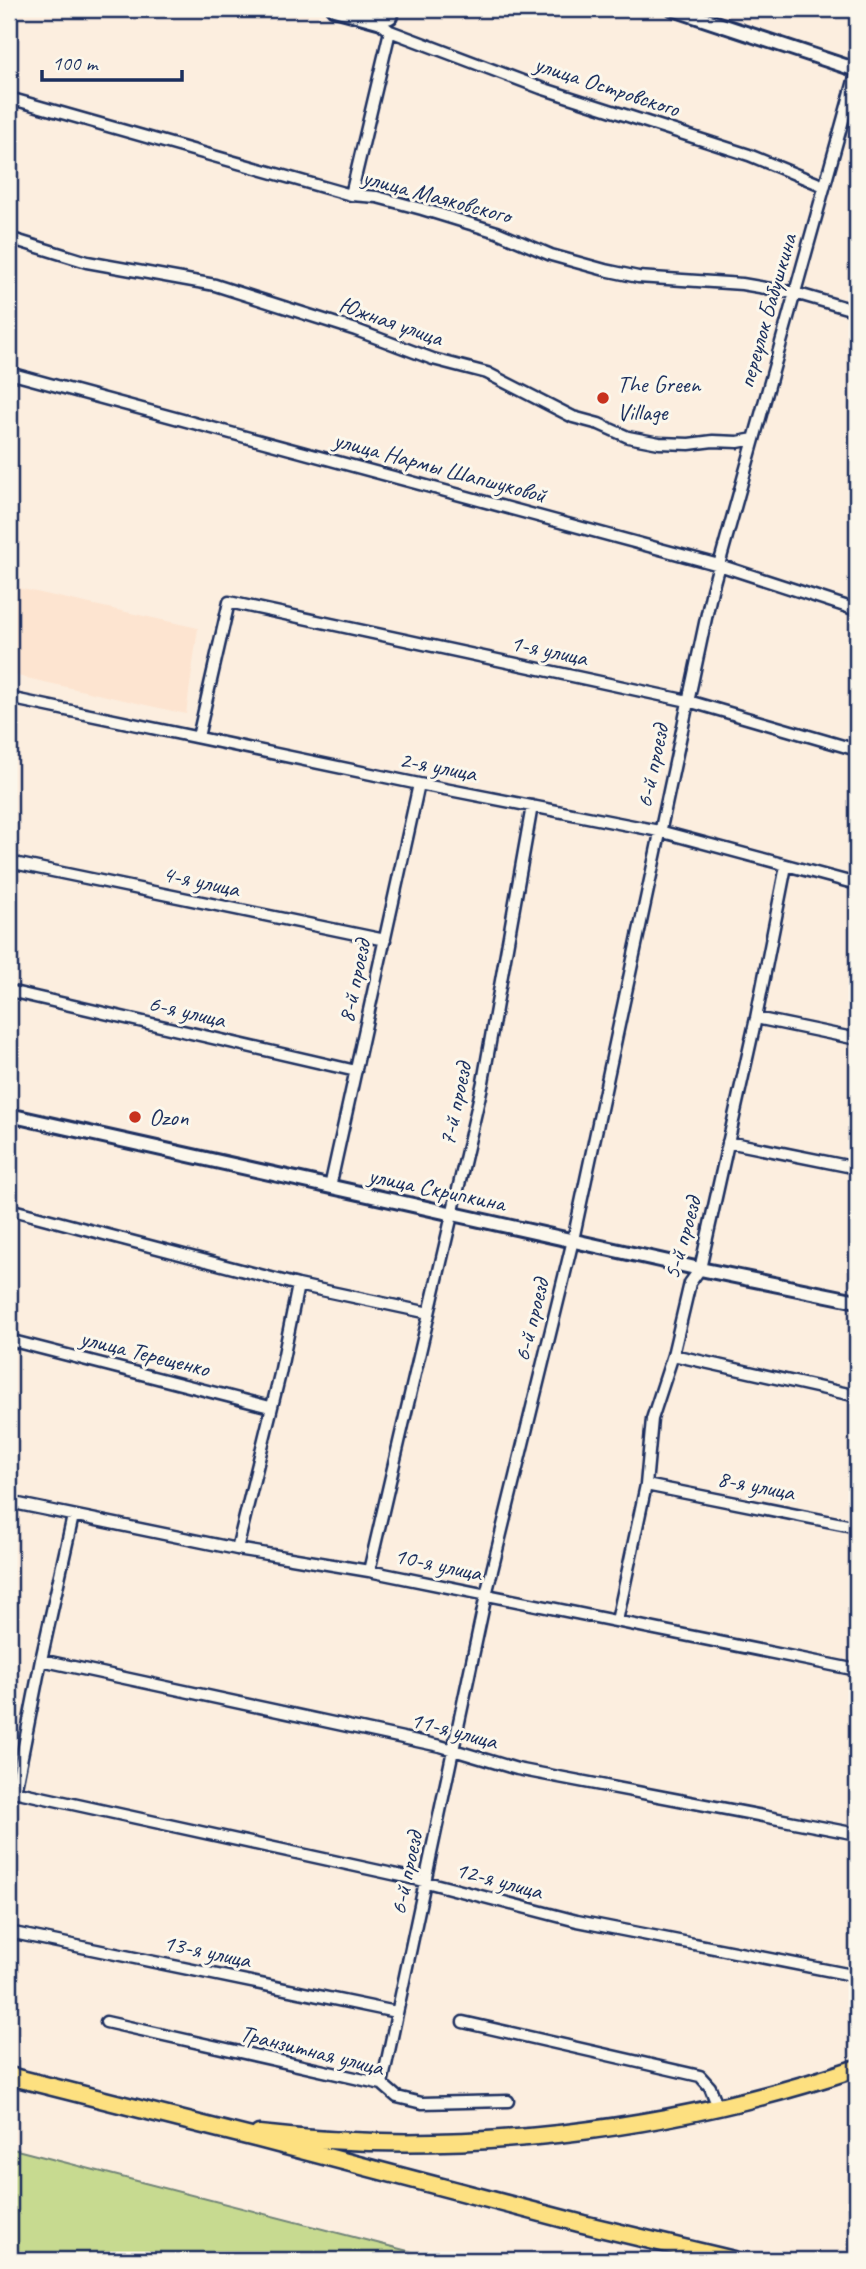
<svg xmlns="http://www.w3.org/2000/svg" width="866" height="2269" font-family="Caveat,sans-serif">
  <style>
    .built { fill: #fde4d0 }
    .green { fill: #c7da90; stroke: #718477; stroke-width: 2 }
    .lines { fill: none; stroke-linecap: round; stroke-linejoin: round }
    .minor-casing { stroke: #1b2f5e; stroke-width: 15 }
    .tertiary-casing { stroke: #1b2f5e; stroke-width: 18 }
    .primary-casing { stroke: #1b2f5e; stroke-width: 21 }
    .trunk-casing { stroke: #1b2f5e; stroke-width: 21 }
    .minor { stroke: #fbf7ec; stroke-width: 10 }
    .tertiary { stroke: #fbf7ec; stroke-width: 12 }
    .primary { stroke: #fde080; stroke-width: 16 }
    .trunk { stroke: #fde080; stroke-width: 16 }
    .poi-dot { fill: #c8321e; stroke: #fbf7ec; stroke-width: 2.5 }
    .labels { text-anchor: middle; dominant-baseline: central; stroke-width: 6; stroke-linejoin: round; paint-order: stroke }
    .street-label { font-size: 24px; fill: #1b2f5e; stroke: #fbf7ec }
    .poi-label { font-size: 24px; fill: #1b2f5e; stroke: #fbf7ec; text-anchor: start }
  </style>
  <rect width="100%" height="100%" fill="#fceedf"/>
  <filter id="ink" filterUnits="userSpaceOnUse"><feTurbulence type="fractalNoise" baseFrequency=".0143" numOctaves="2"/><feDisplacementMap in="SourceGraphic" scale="14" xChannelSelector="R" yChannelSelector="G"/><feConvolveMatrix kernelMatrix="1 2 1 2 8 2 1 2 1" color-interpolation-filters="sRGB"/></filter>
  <g filter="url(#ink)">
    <path class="built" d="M 9,586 L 198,628 L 186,714 L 9,674 Z"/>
    <path class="green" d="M 9,2148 L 443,2260 L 9,2260 Z"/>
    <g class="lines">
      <defs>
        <path id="minor" d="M 378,21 L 390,31 L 541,88 L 749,155 L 824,186
          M 9,98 L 351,195 L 377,197 L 422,209 L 497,232 L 551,255 L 605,270 L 638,277 L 742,284 L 795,293 L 857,311
          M 351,195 L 390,31
          M 9,238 L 87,262 L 215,285 L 356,330 L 433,359 L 487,373 L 573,417 L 599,424 L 628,437 L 659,443 L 689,444 L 713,441 L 738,442 L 754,439
          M 9,373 L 719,565 L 857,610
          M 9,698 L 419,784 L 659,831 L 857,884
          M 198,737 L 229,602 L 688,701 L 857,750
          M 9,862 L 385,940
          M 9,991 L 356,1071
          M 756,1018 L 857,1039
          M 728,1142 L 857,1168
          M 330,1187 L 419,784
          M 9,1209 L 298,1285 L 429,1313
          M 9,1340 L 270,1407
          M 673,1355 L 857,1396
          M 646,1485 L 857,1527
          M 9,1502 L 237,1549 L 369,1571 L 857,1670
          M 237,1549 L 280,1374 L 298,1285
          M 369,1571 L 483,1082 L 532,806
          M 617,1621 L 646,1485 L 652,1419 L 673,1355 L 690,1283 L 700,1269 L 756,1018 L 786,866
          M 41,1660 L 440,1746 L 517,1769 L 857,1834
          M 9,1790 L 411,1878 L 577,1921 L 857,1976
          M 15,1792 L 41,1660 L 73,1516
          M 9,1932 L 396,2012
          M 106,2022 L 382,2084 L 397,2097 L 422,2103 L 508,2101
          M 463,2022 L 700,2076 L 710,2087 L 718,2107
          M 382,2084 L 486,1595 L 573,1240 L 712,590 L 857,70"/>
        <path id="tertiary" d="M 334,9 L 378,21 L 390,17 L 392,9
          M 673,9 L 857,70
          M 9,1115 L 700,1269 L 857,1301"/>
        <path id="primary" d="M 259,2134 C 458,2157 667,2132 857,2068"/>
        <path id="trunk" d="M 9,2076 L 259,2139 L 583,2224 L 734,2260"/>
      </defs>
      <use href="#minor" class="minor-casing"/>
      <use href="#tertiary" class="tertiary-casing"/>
      <use href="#primary" class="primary-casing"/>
      <use href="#trunk" class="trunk-casing"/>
      <use href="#minor" class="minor"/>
      <use href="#tertiary" class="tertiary"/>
      <use href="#primary" class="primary"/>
      <use href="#trunk" class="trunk"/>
    </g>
  </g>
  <g class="poi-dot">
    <circle cx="603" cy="398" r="7"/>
    <circle cx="135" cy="1117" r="7"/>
  </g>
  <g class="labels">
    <g class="street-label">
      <text transform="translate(607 86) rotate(18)">улица Островского</text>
      <text transform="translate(437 196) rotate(15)">улица Маяковского</text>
      <text transform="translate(767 311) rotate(-74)">переулок Бабушкина</text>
      <text transform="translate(391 321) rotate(19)">Южная улица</text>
      <text transform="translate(440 467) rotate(15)">улица Нармы Шапшуковой</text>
      <text transform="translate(549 650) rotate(12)">1-я улица</text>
      <text transform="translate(438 766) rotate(11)">2-я улица</text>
      <text transform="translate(652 766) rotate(-78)">6-й проезд</text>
      <text transform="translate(201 881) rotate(12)">4-я улица</text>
      <text transform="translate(354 981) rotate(-78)">8-й проезд</text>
      <text transform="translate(187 1011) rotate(13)">6-я улица</text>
      <text transform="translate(455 1104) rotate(-78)">7-й проезд</text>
      <text transform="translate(437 1189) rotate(12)">улица Скрипкина</text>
      <text transform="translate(682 1238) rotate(-74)">5-й проезд</text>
      <text transform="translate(531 1320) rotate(-76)">6-й проезд</text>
      <text transform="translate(145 1353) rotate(14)">улица Терещенко</text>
      <text transform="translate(756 1485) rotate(11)">8-я улица</text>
      <text transform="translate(438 1564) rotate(12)">10-я улица</text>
      <text transform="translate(454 1730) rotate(15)">11-я улица</text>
      <text transform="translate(406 1873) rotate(-78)">6-й проезд</text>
      <text transform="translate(499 1880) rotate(15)">12-я улица</text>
      <text transform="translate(207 1951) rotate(12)">13-я улица</text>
      <text transform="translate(312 2050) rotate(14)">Транзитная улица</text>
    </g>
    <g class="poi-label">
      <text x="617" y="384">The Green<tspan x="617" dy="28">Village</tspan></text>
      <text x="149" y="1117">Ozon</text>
    </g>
  </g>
  <rect width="866" height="2269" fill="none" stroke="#fbf7ec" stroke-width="35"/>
  <rect x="18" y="18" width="831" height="2234" fill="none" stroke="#1b2f5e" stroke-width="2.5" filter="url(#ink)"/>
  <path d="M42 70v10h140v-10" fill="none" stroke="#1b2f5e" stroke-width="3.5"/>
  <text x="52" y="70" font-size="21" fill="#1b2f5e" stroke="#fbf7ec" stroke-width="5" paint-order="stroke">100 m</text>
</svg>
